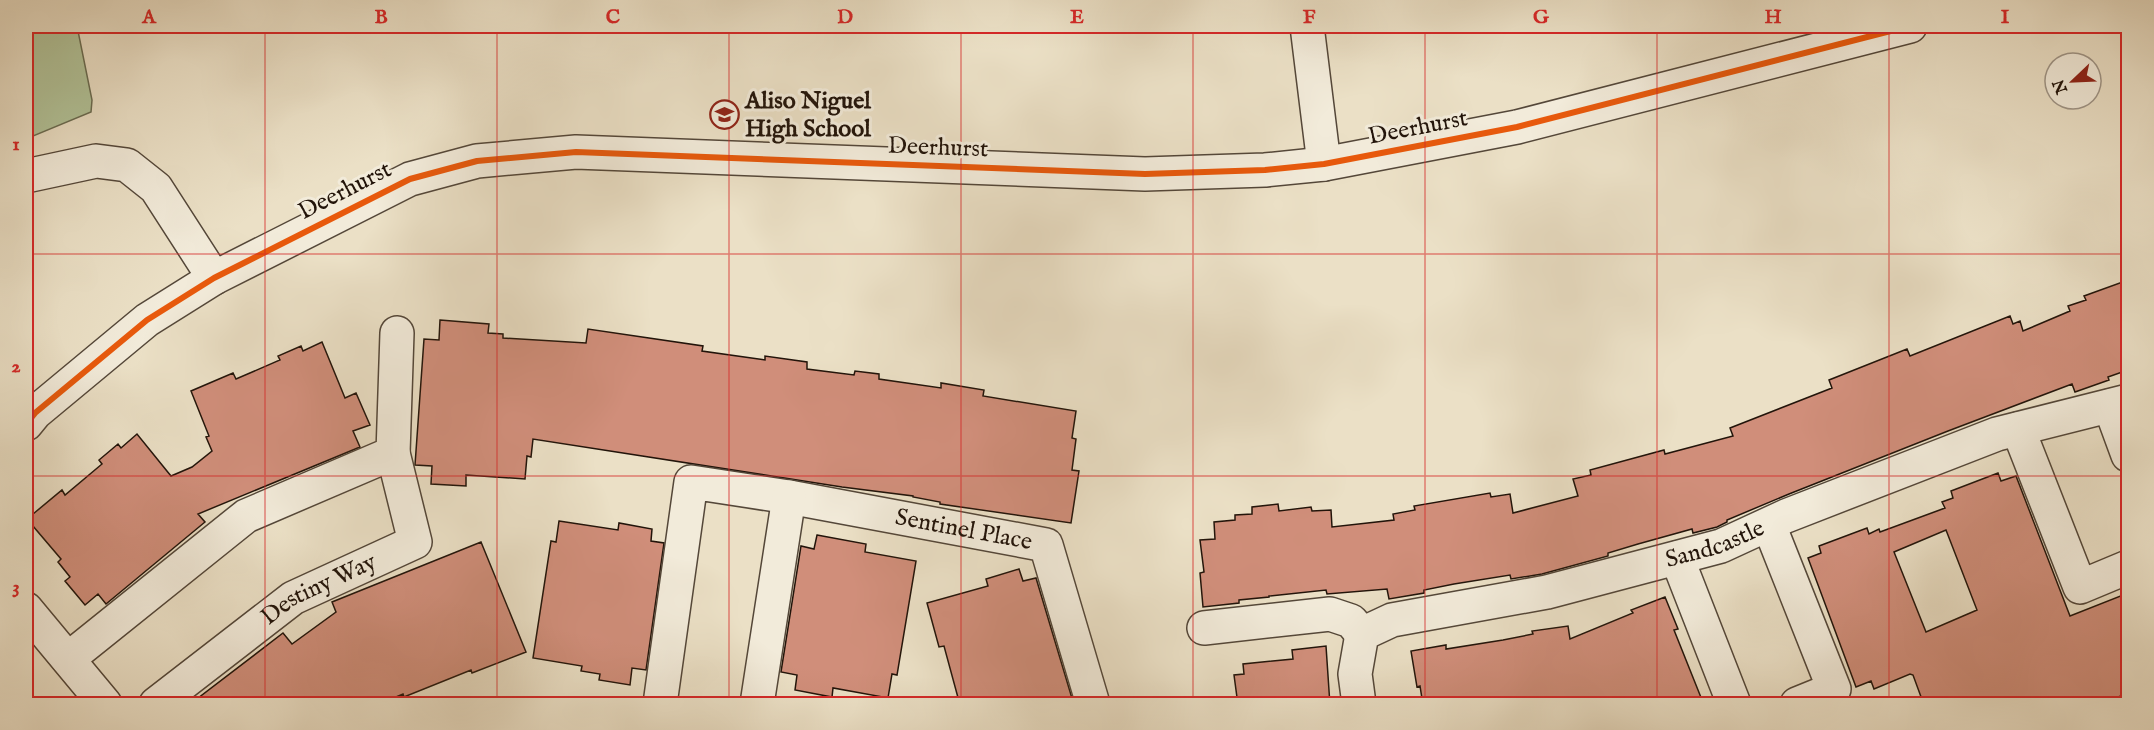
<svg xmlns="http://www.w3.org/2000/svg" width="2154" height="730" font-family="'IM FELL English',serif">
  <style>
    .green { fill: #b2c399; stroke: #6a6c52; stroke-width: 1.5 }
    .building { fill: #d08e7a; stroke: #22140a; stroke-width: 1.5; fill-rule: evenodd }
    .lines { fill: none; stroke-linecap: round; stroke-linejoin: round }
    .minor-casing { stroke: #544739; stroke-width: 36 }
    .minor { stroke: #f2ebda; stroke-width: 33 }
    .cycleway-casing { stroke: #f2ebda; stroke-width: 10 }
    .cycleway { stroke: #e8590c; stroke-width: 6 }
    .grid { fill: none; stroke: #d62828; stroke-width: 1.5; stroke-opacity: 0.55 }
    .labels { text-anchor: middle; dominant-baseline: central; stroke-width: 6; stroke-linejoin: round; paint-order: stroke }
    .poi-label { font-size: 24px; font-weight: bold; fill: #22140a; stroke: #f2ebda; text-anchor: start }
    .street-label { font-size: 24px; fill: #22140a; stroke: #f2ebda }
    .neatline { fill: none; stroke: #d62828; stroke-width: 2 }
    .grid-label { font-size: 20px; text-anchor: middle; font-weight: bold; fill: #d62828 }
  </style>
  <rect width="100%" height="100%" fill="#ebe0c6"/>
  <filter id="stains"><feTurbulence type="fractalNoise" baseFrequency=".00333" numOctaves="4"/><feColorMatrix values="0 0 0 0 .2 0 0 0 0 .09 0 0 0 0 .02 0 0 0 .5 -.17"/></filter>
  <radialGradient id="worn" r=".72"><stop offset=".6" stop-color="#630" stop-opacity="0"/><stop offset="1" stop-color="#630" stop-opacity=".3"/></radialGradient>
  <path class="green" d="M 26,26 L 77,26 L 92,100 L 91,112 L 26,139 Z"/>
  <path class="building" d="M 2128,280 L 2128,370 L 2108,377 L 2109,380 L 2075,392 L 2072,384 L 1948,431 L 1789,494 L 1727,520 L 1727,522 L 1717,527 L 1693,533 L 1692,529 L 1638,544 L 1608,553 L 1608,556 L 1542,574 L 1511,579 L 1510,575 L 1454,584 L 1424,590 L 1424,593 L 1389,599 L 1387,589 L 1327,594 L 1326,590 L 1269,596 L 1269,597 L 1239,600 L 1239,603 L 1203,607 L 1200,573 L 1204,572 L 1200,540 L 1215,539 L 1214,522 L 1235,520 L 1235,515 L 1252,514 L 1252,507 L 1278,504 L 1279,511 L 1311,507 L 1312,511 L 1331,510 L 1332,527 L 1394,520 L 1393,514 L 1415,510 L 1414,506 L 1490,493 L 1491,497 L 1510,494 L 1513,513 L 1578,496 L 1573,479 L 1591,475 L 1590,470 L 1664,450 L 1665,454 L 1733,436 L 1730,428 L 1832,388 L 1829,380 L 1907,349 L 1910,356 L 2010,316 L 2013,324 L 2020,321 L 2023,331 L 2070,311 L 2068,306 L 2086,300 L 2084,296 Z
    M 440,320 L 489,324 L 488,333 L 503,334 L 503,338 L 586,343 L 588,329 L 703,346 L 702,351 L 765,360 L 765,356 L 807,362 L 807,369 L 854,375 L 855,371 L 879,374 L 879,379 L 941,388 L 941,383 L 984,390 L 983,396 L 1076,411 L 1072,438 L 1076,439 L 1072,470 L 1079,471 L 1071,523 L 940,504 L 940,502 L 913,497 L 913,496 L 842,487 L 533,439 L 531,457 L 527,456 L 525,479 L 466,475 L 466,486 L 431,484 L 432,466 L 415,465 L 424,339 L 439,340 Z
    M 322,342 L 345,398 L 356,393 L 370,425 L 353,431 L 360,447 L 198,514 L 205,522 L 106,604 L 98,594 L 85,605 L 65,581 L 70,577 L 58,562 L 61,559 L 27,519 L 62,490 L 65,495 L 102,464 L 99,460 L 118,444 L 121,448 L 137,434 L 171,476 L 192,467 L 212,451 L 206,437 L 209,436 L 191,391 L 233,373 L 236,379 L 280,360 L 278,356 L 301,346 L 303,351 Z
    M 1998,473 L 2001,481 L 2016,476 L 2070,616 L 2128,593 L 2128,693 L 2099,705 L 1924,705 L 1913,675 L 1910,674 L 1874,689 L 1871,681 L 1856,687 L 1808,558 L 1821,553 L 1819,546 L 1867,528 L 1869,534 L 1879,529 L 1880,532 L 1945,508 L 1942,502 L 1953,498 L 1951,491 ZM 1946,530 L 1977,610 L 1926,632 L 1894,552 Z
    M 559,521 L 618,530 L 619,523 L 652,529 L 651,541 L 664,543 L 646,670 L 632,668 L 630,685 L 599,680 L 600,674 L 581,671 L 582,666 L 533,658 L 551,541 L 556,542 Z
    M 817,535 L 866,544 L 865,552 L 916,561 L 897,675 L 892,674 L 888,698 L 833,688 L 832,697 L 795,690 L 797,675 L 781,672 L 801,546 L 814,549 Z
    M 481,542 L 526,652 L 472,673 L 471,670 L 404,697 L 403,694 L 377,705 L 189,705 L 283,633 L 292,644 L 336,612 L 332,602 Z
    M 1019,569 L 1023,581 L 1036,578 L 1074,705 L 960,705 L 944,646 L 939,647 L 927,603 L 988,586 L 986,579 Z
    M 1665,597 L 1678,629 L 1674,630 L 1704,705 L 1423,705 L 1420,686 L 1417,687 L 1411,651 L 1446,645 L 1446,649 L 1503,640 L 1533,634 L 1532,631 L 1568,626 L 1570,639 L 1633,613 L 1631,610 Z
    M 1326,646 L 1330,705 L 1238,705 L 1234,675 L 1244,674 L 1243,664 L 1293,659 L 1292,650 Z"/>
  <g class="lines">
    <defs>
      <g id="minor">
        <path d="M 1307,26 L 1324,164"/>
        <path d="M 26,176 L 96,161 L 127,165 L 156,188 L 214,278"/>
        <path d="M 2110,406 L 2128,455"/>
        <path d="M 26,424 L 35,413 L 147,320 L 214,278 L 410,179 L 477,161 L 576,152 L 1145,174 L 1265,170 L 1324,164 L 1517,127 L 1910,26"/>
        <path d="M 2018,429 L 2080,587 L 2128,567"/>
        <path d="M 1769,525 L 1834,689 L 1797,704"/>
        <path d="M 1677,558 L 1734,704"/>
        <path d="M 26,609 L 105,704"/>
        <path d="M 1204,628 L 1330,614 L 1351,621 L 1362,634"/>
        <path d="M 68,659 L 246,516 L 393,453 L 397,333"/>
        <path id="s1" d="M 156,704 L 293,598 L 415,542 L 393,453"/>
        <path id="s2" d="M 660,704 L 691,482 L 789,497 L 1046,545 L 1093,704"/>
        <path d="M 757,704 L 789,497"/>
        <path id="s3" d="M 1359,704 L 1355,674 L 1362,634 L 1392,620 L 1547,592 L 1721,546 L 1786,516 L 1997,434 L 2128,401"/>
      </g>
    </defs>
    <use href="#minor" class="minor-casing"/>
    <use href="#minor" class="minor"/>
    <defs>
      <path id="cycleway" d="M 26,424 L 35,413 L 147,320 L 214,278 L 410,179 L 477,161 L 576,152 L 1145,174 L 1265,170 L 1324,164 L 1517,127 L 1910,26"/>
    </defs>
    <use href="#cycleway" class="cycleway-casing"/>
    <use href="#cycleway" class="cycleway"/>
  </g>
  <path class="grid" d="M 265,26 L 265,704M 497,26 L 497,704M 729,26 L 729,704M 961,26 L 961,704M 1193,26 L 1193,704M 1425,26 L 1425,704M 1657,26 L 1657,704M 1889,26 L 1889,704M 26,254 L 2128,254M 26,476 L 2128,476"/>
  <defs>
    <symbol id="school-ring" viewBox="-11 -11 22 22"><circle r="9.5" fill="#f2ebda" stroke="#8f2418" stroke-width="1.5"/><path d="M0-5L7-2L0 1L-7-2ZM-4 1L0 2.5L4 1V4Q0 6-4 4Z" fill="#8f2418"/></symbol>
  </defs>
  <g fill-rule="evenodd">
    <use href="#school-ring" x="708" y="98" width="33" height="33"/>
  </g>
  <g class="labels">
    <g class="poi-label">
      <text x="745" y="101">Aliso Niguel<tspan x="745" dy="28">High School</tspan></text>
    </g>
    <g class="street-label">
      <text transform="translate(1418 128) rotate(-11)">Deerhurst</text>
      <text transform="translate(938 148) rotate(2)">Deerhurst</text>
      <text transform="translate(345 191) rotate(-27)">Deerhurst</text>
      <text stroke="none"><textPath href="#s2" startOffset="501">Sentinel Place</textPath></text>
      <text stroke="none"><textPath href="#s3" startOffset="436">Sandcastle</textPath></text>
      <text stroke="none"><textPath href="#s1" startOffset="200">Destiny Way</textPath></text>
    </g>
  </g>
  <rect width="2154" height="730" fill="none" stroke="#ebe0c6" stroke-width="66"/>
  <g transform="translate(2073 81) rotate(247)"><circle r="28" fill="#f2ebda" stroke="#9f9587" stroke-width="1.5"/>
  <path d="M0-4.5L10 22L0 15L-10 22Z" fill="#8f2418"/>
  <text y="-9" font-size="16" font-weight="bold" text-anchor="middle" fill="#22140a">N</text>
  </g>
  <rect x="33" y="33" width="2088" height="664" class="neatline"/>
  <g class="grid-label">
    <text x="149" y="23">A</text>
    <text x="381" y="23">B</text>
    <text x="613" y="23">C</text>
    <text x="845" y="23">D</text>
    <text x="1077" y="23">E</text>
    <text x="1309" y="23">F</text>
    <text x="1541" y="23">G</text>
    <text x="1773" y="23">H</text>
    <text x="2005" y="23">I</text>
    <text x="16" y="150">1</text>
    <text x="16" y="372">2</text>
    <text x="16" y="593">3</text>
  </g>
  <rect width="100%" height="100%" filter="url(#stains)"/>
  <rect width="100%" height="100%" fill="url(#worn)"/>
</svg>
